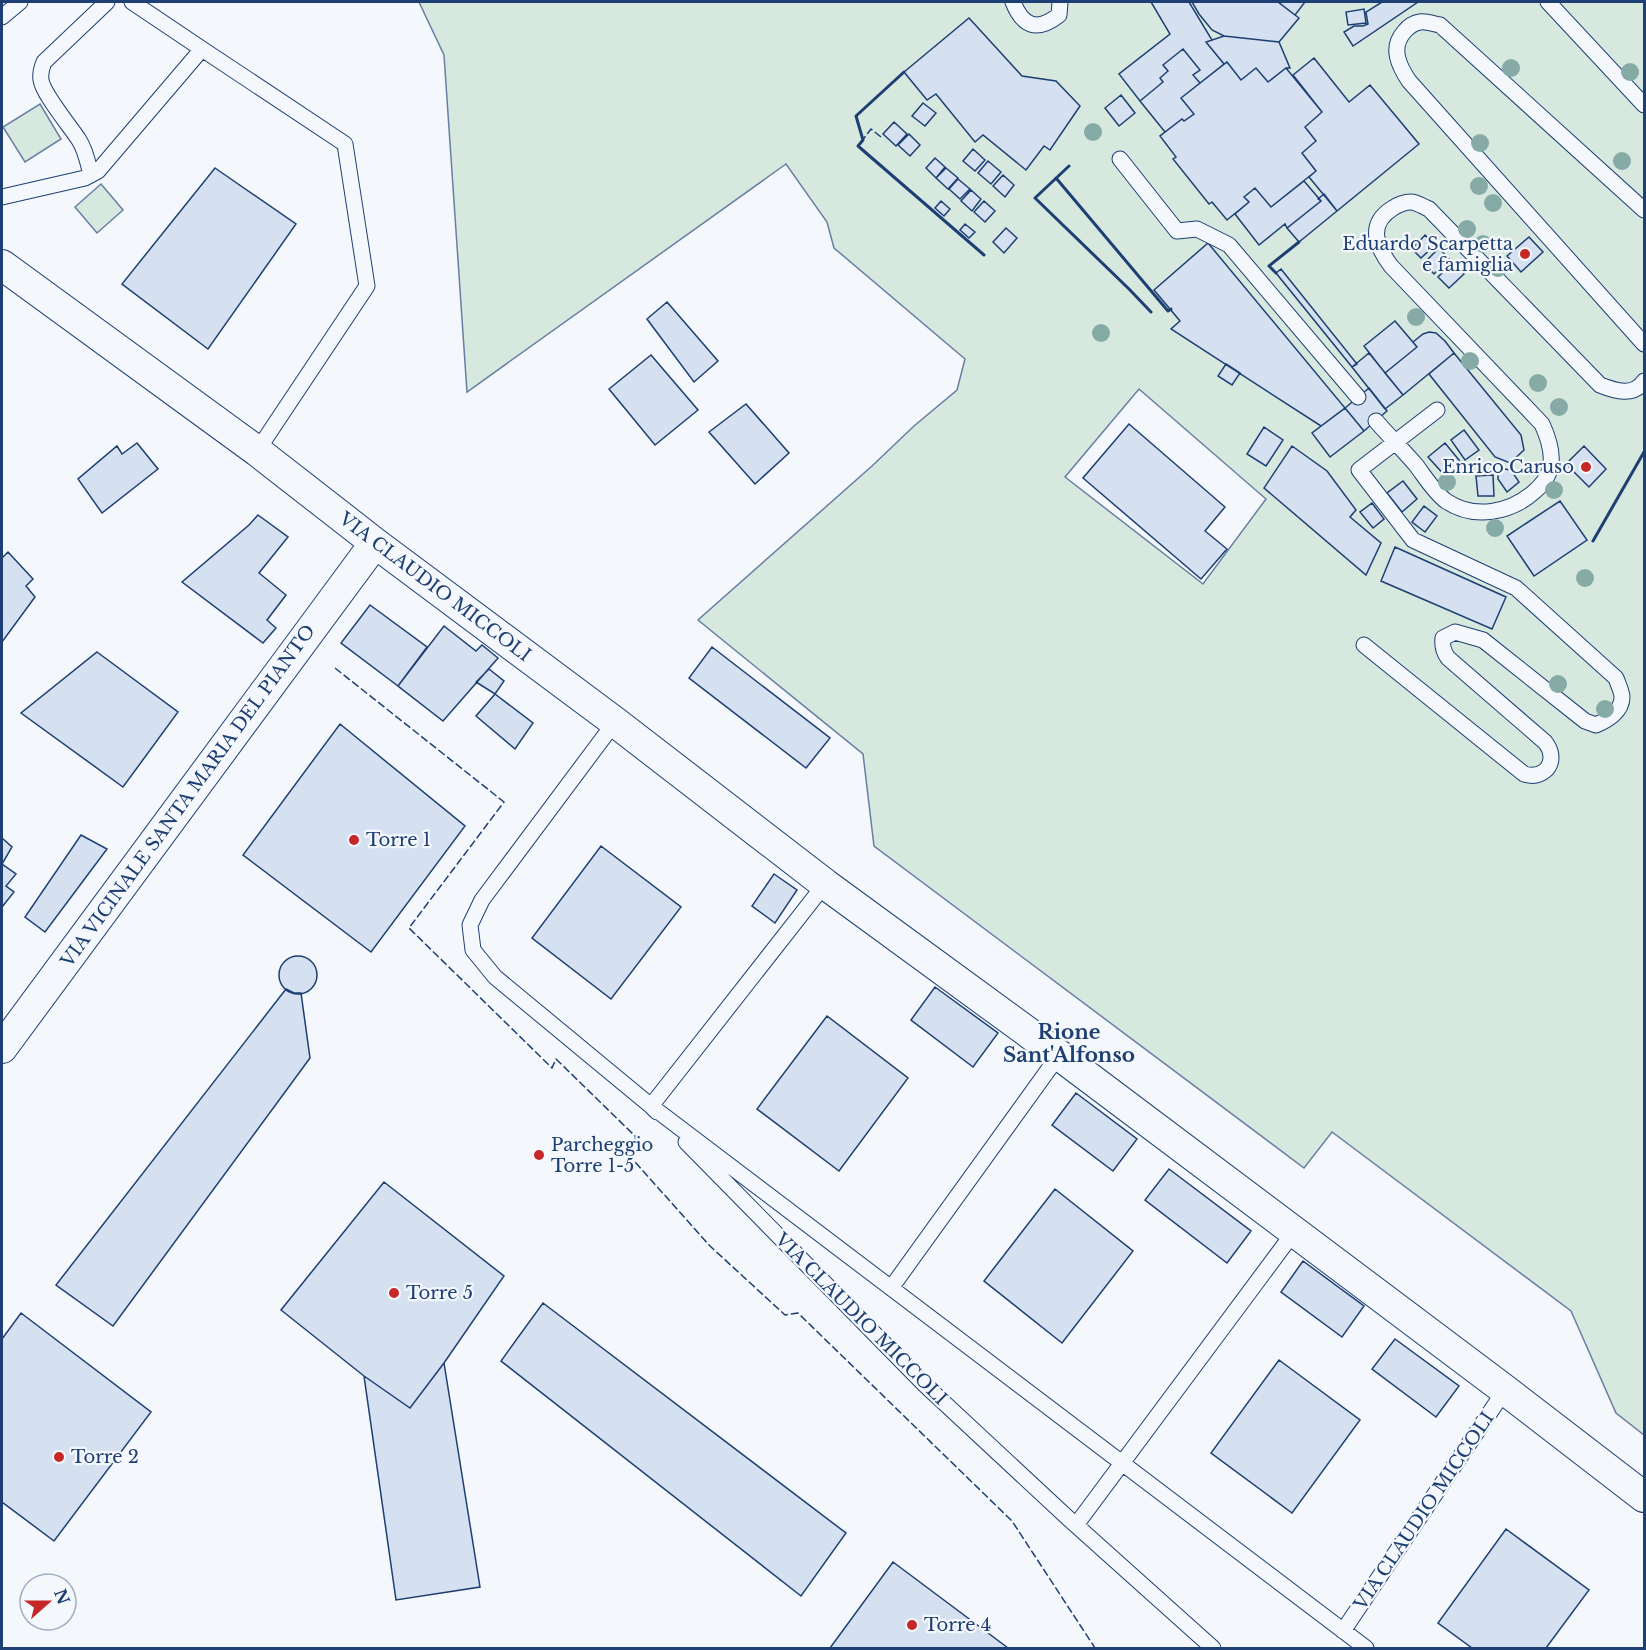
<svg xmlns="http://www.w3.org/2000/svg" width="1646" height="1650" font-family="'Libre Baskerville',serif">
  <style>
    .green { fill: #d7e8df; stroke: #687fa3; stroke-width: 1.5; fill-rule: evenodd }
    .building { fill: #d5e0f0; stroke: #1d3f73; stroke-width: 1.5 }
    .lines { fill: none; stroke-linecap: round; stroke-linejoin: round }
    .service-casing { stroke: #1d3f73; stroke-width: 17 }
    .minor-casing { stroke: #1d3f73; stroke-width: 32 }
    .service { stroke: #f4f7fb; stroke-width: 15 }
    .minor { stroke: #f4f7fb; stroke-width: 30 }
    .fence { stroke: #1d3f73; stroke-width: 1.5; stroke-dasharray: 8 3; stroke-linecap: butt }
    .wall { stroke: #1d3f73; stroke-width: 3 }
    .tree { fill: #86aba6 }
    .poi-dot { fill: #c62828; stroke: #f4f7fb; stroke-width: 2 }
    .labels { text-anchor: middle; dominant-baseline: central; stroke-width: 4.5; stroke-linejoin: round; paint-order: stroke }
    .poi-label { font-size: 18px; fill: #1d3f73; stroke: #f4f7fb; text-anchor: start }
    .street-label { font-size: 18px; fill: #1d3f73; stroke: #f4f7fb }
    .neighbourhood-label { font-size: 20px; font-weight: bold; fill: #1d3f73; stroke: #f4f7fb }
  </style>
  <rect width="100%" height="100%" fill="#f4f7fb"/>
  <path class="green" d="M 419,2 L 1644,2 L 1644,1435 L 1616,1413 L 1571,1311 L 1332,1132 L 1304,1168 L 874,846 L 863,754 L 698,620 L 872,466 L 914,426 L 957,390 L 965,359 L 834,248 L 827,222 L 786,164 L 467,392 L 444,55 ZM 1139,389 L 1266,499 L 1203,584 L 1065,477 Z
    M 40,104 L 61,139 L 25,162 L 3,127 Z
    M 101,184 L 123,210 L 97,233 L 75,207 Z"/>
  <path class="building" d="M 1151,2 L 1189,2 L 1212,40 L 1206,42 L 1224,64 L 1200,83 L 1193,75 L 1200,70 L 1183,49 L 1163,65 L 1168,71 L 1160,78 L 1163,82 L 1140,101 L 1119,74 L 1170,34 Z
    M 1192,2 L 1278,2 L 1299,18 L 1279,42 L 1224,36 L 1212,30 L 1199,14 Z
    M 1278,2 L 1305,2 L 1295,15 Z
    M 1382,2 L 1418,2 L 1353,46 L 1344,32 L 1354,26 L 1363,26 L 1368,24 L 1366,12 Z
    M 1364,9 L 1366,23 L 1348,25 L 1346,12 Z
    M 969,18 L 1022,76 L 1056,81 L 1080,106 L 1050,150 L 1044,146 L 1026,170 L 983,135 L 975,142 L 936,94 L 927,100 L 904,72 Z
    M 1224,36 L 1279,42 L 1290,68 L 1286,68 L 1268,82 L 1256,68 L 1241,80 L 1227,62 L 1224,64 L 1206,42 Z
    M 1183,49 L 1200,70 L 1193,75 L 1200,83 L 1181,98 L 1194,114 L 1184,121 L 1182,119 L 1165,132 L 1140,101 L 1163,82 L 1160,78 L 1168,71 L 1163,65 Z
    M 1314,58 L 1349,102 L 1370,85 L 1419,144 L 1337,211 L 1309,177 L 1316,171 L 1302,153 L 1316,141 L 1305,127 L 1322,112 L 1293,75 Z
    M 1227,62 L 1241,80 L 1256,68 L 1268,82 L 1286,68 L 1322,112 L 1305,127 L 1316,141 L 1302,153 L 1316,171 L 1271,207 L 1255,188 L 1244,197 L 1249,202 L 1227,220 L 1212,202 L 1209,204 L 1173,159 L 1176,157 L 1160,136 L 1182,119 L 1184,121 L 1194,114 L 1181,98 Z
    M 1121,95 L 1135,113 L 1119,126 L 1105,108 Z
    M 923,103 L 936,113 L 925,126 L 912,116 Z
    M 894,122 L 907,134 L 896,146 L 883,134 Z
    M 909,134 L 920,145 L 910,156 L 898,145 Z
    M 973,149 L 985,160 L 975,171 L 963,161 Z
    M 935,158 L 945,167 L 936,178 L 926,168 Z
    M 988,161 L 1001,172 L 991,184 L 978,173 Z
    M 215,168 L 296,224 L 208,349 L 122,284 Z
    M 946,168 L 958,178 L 948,189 L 936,178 Z
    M 1003,175 L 1014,185 L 1005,197 L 993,186 Z
    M 958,179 L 970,189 L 960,199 L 949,189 Z
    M 1304,181 L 1321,201 L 1287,228 L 1285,224 L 1259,245 L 1235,214 L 1249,202 L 1244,197 L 1255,188 L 1271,207 Z
    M 971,190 L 981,199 L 972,211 L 961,201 Z
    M 1324,194 L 1337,211 L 1299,242 L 1287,228 L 1321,201 L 1318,199 Z
    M 941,201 L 950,209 L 944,216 L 935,208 Z
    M 984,201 L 995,211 L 985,222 L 974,212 Z
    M 965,224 L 975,232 L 969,238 L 960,230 Z
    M 1006,228 L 1017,238 L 1004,253 L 993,242 Z
    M 1425,235 L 1435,245 L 1421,258 L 1412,249 Z
    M 1529,237 L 1543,252 L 1521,272 L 1507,256 Z
    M 1208,243 L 1345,408 L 1321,426 L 1171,329 L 1180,321 L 1154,290 Z
    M 1439,248 L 1449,259 L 1434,274 L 1424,263 Z
    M 1452,263 L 1464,274 L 1449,288 L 1438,277 Z
    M 1281,269 L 1357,364 L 1352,367 L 1276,273 Z
    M 667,302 L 718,361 L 694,382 L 647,319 Z
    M 1395,321 L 1417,347 L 1385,373 L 1364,346 Z
    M 1429,332 L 1436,333 L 1445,341 L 1454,353 L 1403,395 L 1385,373 L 1417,347 L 1413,342 L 1423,334 Z
    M 1369,353 L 1403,395 L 1385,409 L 1352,367 Z
    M 1454,353 L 1521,435 L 1524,450 L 1510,463 L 1495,457 L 1429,374 Z
    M 651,355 L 698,410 L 655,445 L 609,389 Z
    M 1226,364 L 1240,373 L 1232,385 L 1218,376 Z
    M 1369,388 L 1387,411 L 1364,431 L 1345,408 Z
    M 746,404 L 789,453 L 755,484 L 709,432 Z
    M 1345,408 L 1364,431 L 1330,457 L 1312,433 Z
    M 1129,424 L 1225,507 L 1205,531 L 1227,549 L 1201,579 L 1083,478 Z
    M 1264,427 L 1283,440 L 1266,466 L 1247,454 Z
    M 1464,430 L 1479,450 L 1465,460 L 1451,440 Z
    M 137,443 L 158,469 L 102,513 L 78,479 L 117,446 L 122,454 Z
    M 1445,443 L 1463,465 L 1447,478 L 1428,457 Z
    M 1292,446 L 1327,471 L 1356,510 L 1350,517 L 1381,543 L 1366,575 L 1264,488 Z
    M 1584,446 L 1606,469 L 1589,487 L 1566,464 Z
    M 1504,469 L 1511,470 L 1519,482 L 1507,492 L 1498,479 L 1498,473 Z
    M 1493,475 L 1494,496 L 1478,496 L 1476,476 Z
    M 1403,481 L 1417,499 L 1402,512 L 1387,493 Z
    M 1560,501 L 1587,540 L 1534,576 L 1507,536 Z
    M 1372,503 L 1384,519 L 1373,528 L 1360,512 Z
    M 1424,506 L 1437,516 L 1425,532 L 1412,522 Z
    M 258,515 L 288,537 L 259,573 L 286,595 L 267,620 L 276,628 L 263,643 L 182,582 L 249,525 Z
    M 1395,547 L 1506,597 L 1492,629 L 1381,581 Z
    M 8,552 L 33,579 L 26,586 L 35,597 L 2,642 L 2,558 Z
    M 370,605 L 427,647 L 398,686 L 341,643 Z
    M 444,626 L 476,651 L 482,645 L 498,658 L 443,721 L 398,686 Z
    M 712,647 L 830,738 L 806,768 L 689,678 Z
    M 97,652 L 178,712 L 123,787 L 21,713 Z
    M 489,669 L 504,681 L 495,694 L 476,682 Z
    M 495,694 L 533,723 L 515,749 L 476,716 Z
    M 340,724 L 465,826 L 371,952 L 243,855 Z
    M 81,835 L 107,849 L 45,932 L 25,917 Z
    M 2,838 L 12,847 L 2,864 L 16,874 L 6,886 L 14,892 L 2,907 Z
    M 601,846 L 681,907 L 611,999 L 532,938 Z
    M 774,874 L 797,890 L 775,923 L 752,906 Z
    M279 975a19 19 0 1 1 38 0a19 19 0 1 1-38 0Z
    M 935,987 L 998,1033 L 973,1067 L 911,1020 Z
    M 286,989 L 294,993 L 301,993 L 310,1058 L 113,1326 L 56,1285 Z
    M 827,1016 L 908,1078 L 839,1171 L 757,1109 Z
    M 1076,1093 L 1137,1139 L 1113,1171 L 1052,1125 Z
    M 1169,1169 L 1251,1231 L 1227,1263 L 1145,1200 Z
    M 384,1182 L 504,1276 L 444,1363 L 410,1408 L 364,1376 L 281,1310 Z
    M 1055,1189 L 1133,1251 L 1062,1343 L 984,1281 Z
    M 1303,1261 L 1364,1306 L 1342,1337 L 1281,1292 Z
    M 543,1303 L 846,1533 L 801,1596 L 501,1361 Z
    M 21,1313 L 151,1412 L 54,1541 L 2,1502 L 2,1339 Z
    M 1395,1339 L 1459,1386 L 1436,1417 L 1372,1369 Z
    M 1279,1360 L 1360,1420 L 1292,1513 L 1211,1453 Z
    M 444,1363 L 480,1587 L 396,1600 L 364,1376 L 410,1408 Z
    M 1506,1529 L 1589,1590 L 1546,1648 L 1472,1648 L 1438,1623 Z
    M 893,1562 L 1008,1648 L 830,1648 Z"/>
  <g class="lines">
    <defs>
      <path id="service" d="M 132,2 L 202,49
        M 1013,2 C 1023,27 1037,32 1059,15 L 1060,2
        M 1548,2 L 1644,105
        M 2,17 L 20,2
        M 1120,159 L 1177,231 L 1197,229 L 1229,245 L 1358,397
        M 91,175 C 88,163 86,151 79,140 C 70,126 43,94 41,80 C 40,73 41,69 44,62 L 107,2
        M 2,197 L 85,178 L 98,171 L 202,49 L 345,144 L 367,286 L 257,451
        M 1644,210 L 1440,25 C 1434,24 1426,21 1420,22 C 1414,23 1408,27 1404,32 C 1390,48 1399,66 1409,81 L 1644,344
        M 1376,421 C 1389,436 1403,450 1416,465 C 1425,477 1434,492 1446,501 C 1474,520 1511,513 1535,491 C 1541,486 1548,477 1550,469 C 1554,454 1548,437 1542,424 L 1391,266 C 1376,246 1367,224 1393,208 C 1397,205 1405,202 1411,202 C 1416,202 1424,207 1429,209 L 1600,385 C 1615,391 1634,397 1644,381
        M 1364,645 L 1524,774 C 1540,779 1555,768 1550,751 C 1549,747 1547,745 1545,742 L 1448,658 C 1443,651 1442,646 1443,638 L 1455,632 L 1483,640 L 1585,721 L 1596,725 C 1607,720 1622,712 1622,697 C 1622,692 1618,684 1616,678 L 1516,588 L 1413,540 L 1359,470 L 1437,410
        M 615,722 L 482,900 L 470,925 L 473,950 L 495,977 L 651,1106 L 1366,1648
        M 657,1112 L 651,1106 L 825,884
        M 686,1142 L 925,1385 L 1069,1519 L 1213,1648
        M 891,1288 L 1059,1055
        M 1076,1525 L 1294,1232
        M 1343,1631 L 1505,1390"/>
      <path id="minor" d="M 2,265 L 257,451 L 375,543 L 615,722 L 825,884 L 1059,1055 L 1505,1390 L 1644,1497
        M 2,1048 L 375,543"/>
    </defs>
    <use href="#service" class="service-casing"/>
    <use href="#minor" class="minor-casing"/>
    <use href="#service" class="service"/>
    <use href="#minor" class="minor"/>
    <path class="fence" d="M 881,137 L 871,129 L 858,146 L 984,255
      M 335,668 L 504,802 L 409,928 L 552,1068 L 556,1059 L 636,1137 L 627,1153 L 710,1246 L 785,1315 L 798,1313 L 1012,1521 L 1095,1648"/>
    <path class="wall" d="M 904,72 L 856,116 L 863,140 L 858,146 L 984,255
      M 1069,166 L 1035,198 L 1129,289 L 1151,312
      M 1056,178 L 1168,311 L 1171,309
      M 1276,273 L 1269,266 L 1299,242
      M 1593,541 L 1644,452"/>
  </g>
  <g class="tree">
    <circle cx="1511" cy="68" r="9"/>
    <circle cx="1630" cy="72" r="9"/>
    <circle cx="1093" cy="132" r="9"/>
    <circle cx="1480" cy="143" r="9"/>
    <circle cx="1622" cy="161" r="9"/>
    <circle cx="1479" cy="186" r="9"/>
    <circle cx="1493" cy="203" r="9"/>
    <circle cx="1467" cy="229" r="9"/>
    <circle cx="1483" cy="244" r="9"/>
    <circle cx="1498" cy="268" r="9"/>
    <circle cx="1416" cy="317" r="9"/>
    <circle cx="1101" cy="333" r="9"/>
    <circle cx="1470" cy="361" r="9"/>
    <circle cx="1538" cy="383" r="9"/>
    <circle cx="1559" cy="407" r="9"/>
    <circle cx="1447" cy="482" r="9"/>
    <circle cx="1554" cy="490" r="9"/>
    <circle cx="1495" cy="528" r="9"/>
    <circle cx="1585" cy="578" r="9"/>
    <circle cx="1558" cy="684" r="9"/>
    <circle cx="1605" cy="709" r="9"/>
  </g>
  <g class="poi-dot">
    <circle cx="1525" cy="254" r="6"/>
    <circle cx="1586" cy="467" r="6"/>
    <circle cx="354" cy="840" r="6"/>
    <circle cx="539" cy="1155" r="6"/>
    <circle cx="394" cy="1293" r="6"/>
    <circle cx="59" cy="1457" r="6"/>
    <circle cx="912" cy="1625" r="6"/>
  </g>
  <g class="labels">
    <g class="poi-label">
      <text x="1513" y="244" text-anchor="end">Eduardo Scarpetta<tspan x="1513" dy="21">e famiglia</tspan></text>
      <text x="1574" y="467" text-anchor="end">Enrico Caruso</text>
      <text x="366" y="840">Torre 1</text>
      <text x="551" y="1145">Parcheggio<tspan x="551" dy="21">Torre 1-5</tspan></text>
      <text x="406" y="1293">Torre 5</text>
      <text x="71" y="1457">Torre 2</text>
      <text x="924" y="1625">Torre 4</text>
    </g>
    <g class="street-label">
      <text transform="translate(435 587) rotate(37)">VIA CLAUDIO MICCOLI</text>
      <text transform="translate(188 796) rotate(-54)">VIA VICINALE SANTA MARIA DEL PIANTO</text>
      <text transform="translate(861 1319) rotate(45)">VIA CLAUDIO MICCOLI</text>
      <text transform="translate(1424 1511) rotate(-56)">VIA CLAUDIO MICCOLI</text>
    </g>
    <g class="neighbourhood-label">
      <text x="1069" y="1032">Rione<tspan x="1069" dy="23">Sant'Alfonso</tspan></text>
    </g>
  </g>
  <rect width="1646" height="1650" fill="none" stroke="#1d3f73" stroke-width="6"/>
  <g transform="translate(48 1602) rotate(69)"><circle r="28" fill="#f4f7fb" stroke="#9eadc5" stroke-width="1.5"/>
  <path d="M0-4.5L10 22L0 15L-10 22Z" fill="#c62828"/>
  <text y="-9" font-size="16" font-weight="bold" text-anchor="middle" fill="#1d3f73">N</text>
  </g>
</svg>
